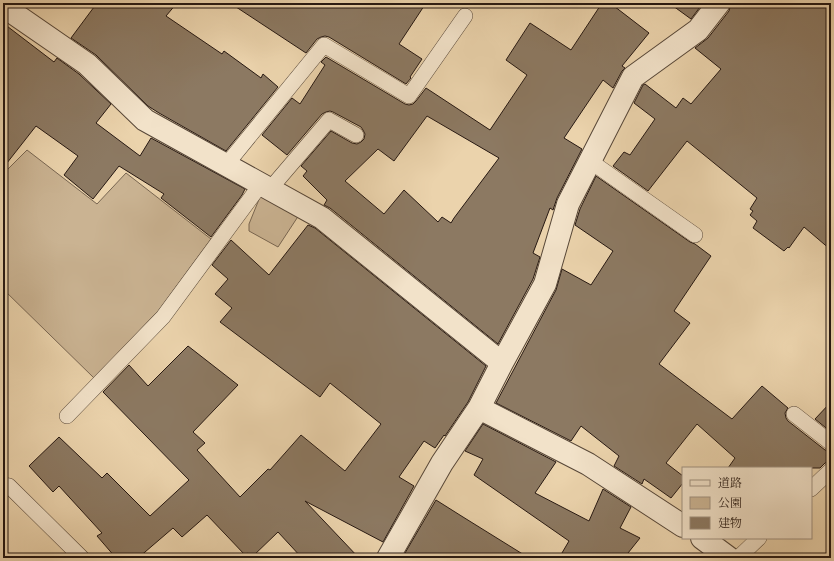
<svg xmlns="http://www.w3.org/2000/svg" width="834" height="561" font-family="Alegreya,'Noto Serif JP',serif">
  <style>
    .green { fill: #cab392; stroke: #786652 }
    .building { fill: #8c7962; stroke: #261812; fill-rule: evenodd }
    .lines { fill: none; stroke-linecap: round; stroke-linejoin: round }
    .service-casing { stroke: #574738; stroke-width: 16 }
    .minor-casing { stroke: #574738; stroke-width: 24 }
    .service { stroke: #f2e2c9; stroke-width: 15 }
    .minor { stroke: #f2e2c9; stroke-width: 22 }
  </style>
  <rect width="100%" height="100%" fill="#ebd3ac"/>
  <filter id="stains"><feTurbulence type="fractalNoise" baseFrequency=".005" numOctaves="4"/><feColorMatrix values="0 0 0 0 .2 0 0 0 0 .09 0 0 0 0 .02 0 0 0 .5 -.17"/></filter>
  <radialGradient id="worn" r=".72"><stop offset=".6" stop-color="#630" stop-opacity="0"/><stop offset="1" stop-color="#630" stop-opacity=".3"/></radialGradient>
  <path class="green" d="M 27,150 L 97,204 L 126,173 L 211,239 L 159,310 L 94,378 L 3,289 L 3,174 Z
    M 262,192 L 299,215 L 278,247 L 249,231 L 249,224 Z"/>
  <path class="building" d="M 97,3 L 177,3 L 166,16 L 222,54 L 224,51 L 261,78 L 263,74 L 278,87 L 226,151 L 159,113 L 148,106 L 96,55 L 71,38 Z
    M 230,3 L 426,3 L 399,44 L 422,59 L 410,77 L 411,78 L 406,84 L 329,37 L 325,36 L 321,37 L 317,39 L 306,53 Z
    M 602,3 L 610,3 L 649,33 L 622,66 L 625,68 L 622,71 L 613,88 L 603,80 L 564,138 L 582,149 L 557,198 L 553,210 L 550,208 L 533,253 L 540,257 L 533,279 L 498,344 L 330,208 L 324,205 L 327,200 L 303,176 L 307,171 L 301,166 L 331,131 L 352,143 L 357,144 L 361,142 L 364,139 L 365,134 L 363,130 L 361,127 L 333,112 L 330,111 L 326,112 L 322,114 L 287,155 L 262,135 L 292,98 L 300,104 L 325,65 L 321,62 L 326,57 L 405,104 L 409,105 L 413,104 L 416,101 L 426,88 L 490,130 L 527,75 L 506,60 L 530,23 L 571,50 ZM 427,116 L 499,158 L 454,218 L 451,223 L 442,217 L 438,222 L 404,190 L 384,214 L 345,181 L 378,149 L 394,161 Z
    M 669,3 L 703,3 L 691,19 Z
    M 731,3 L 831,3 L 831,250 L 804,227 L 789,248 L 788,247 L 784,251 L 753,228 L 757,221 L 750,215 L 753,211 L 750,209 L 757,198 L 687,141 L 648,191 L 613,166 L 624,152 L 630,155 L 655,119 L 634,103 L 643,85 L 645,84 L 676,108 L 683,98 L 691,104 L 721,69 L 695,48 L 708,38 L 729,11 Z
    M 3,23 L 54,62 L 57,58 L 79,74 L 111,104 L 96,123 L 140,156 L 151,138 L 245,189 L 242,195 L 211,237 L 161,198 L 164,194 L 119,166 L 93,199 L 64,175 L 78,156 L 36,126 L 3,168 Z
    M 596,176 L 690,242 L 695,244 L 711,256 L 674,311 L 690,323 L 659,364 L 732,419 L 762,386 L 788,408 L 785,413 L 786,418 L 788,421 L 825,450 L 831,452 L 830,461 L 825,463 L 820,468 L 728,468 L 735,458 L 697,424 L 666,463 L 683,476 L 683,483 L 671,498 L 644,479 L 642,484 L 614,466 L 619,456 L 581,426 L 571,441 L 496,403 L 556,290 L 562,269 L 591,285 L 613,251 L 575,225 L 580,209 Z
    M 308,225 L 315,228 L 486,366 L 468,402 L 445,436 L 444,435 L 435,448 L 424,441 L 399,477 L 414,486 L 383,542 L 305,501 L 359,558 L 302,558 L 278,532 L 252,557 L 248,553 L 245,555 L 207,515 L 182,537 L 173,528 L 138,558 L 116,558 L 97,536 L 102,533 L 59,486 L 53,492 L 29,466 L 59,437 L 102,478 L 107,473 L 150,516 L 189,480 L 103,392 L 129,365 L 148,386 L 188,346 L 238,385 L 193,432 L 205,443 L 197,450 L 240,497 L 268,469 L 270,470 L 301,435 L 345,471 L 381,424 L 330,383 L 320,397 L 220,322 L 232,308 L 215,294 L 228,279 L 212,265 L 231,240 L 269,275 Z
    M 831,402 L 831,432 L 815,419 Z
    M 483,424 L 556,462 L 535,493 L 589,521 L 603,489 L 631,507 L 620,528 L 640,538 L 624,558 L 559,558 L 569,541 L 474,475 L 483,459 L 465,451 Z
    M 436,500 L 463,517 L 529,558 L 414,558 L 405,553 Z"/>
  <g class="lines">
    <defs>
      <path id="service" d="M 590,161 L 695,235
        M 226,165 L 324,45 L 409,96 L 465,16
        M 270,189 L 329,120 L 356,135
        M 794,414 L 831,443
        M 67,416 L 163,317 L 261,184
        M 3,485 L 9,486 L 82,558
        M 811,489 L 831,470
        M 739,557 L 759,538"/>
      <path id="minor" d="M 3,6 L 87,64 L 145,120 L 322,218 L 502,363
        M 479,408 L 588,464 L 683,526
        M 702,538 L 729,558
        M 388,558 L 442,463 L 479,408 L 502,363 L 545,284 L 568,204 L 633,77 L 698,30 L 719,3"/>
    </defs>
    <use href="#service" class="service-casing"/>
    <use href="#minor" class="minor-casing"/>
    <use href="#service" class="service"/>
    <use href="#minor" class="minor"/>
  </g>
  <rect width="834" height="561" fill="none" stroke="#ebd3ac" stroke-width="16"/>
  <rect x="4" y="4" width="826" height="553" fill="none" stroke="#261812" stroke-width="2"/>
  <rect x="8" y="8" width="818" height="545" fill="none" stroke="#261812"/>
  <rect x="682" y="467" width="130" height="72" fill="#f2e2c9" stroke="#a09180"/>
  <rect x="690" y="480" width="20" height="6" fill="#f2e2c9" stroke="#a09180"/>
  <text x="718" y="487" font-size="12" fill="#261812">道路</text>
  <rect x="690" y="497" width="20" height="12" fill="#cab392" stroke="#a09180"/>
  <text x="718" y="507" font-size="12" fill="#261812">公園</text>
  <rect x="690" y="517" width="20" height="12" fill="#8c7962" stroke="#a09180"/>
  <text x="718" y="527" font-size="12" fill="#261812">建物</text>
  <rect width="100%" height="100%" filter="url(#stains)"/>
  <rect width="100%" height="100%" fill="url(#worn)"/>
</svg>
